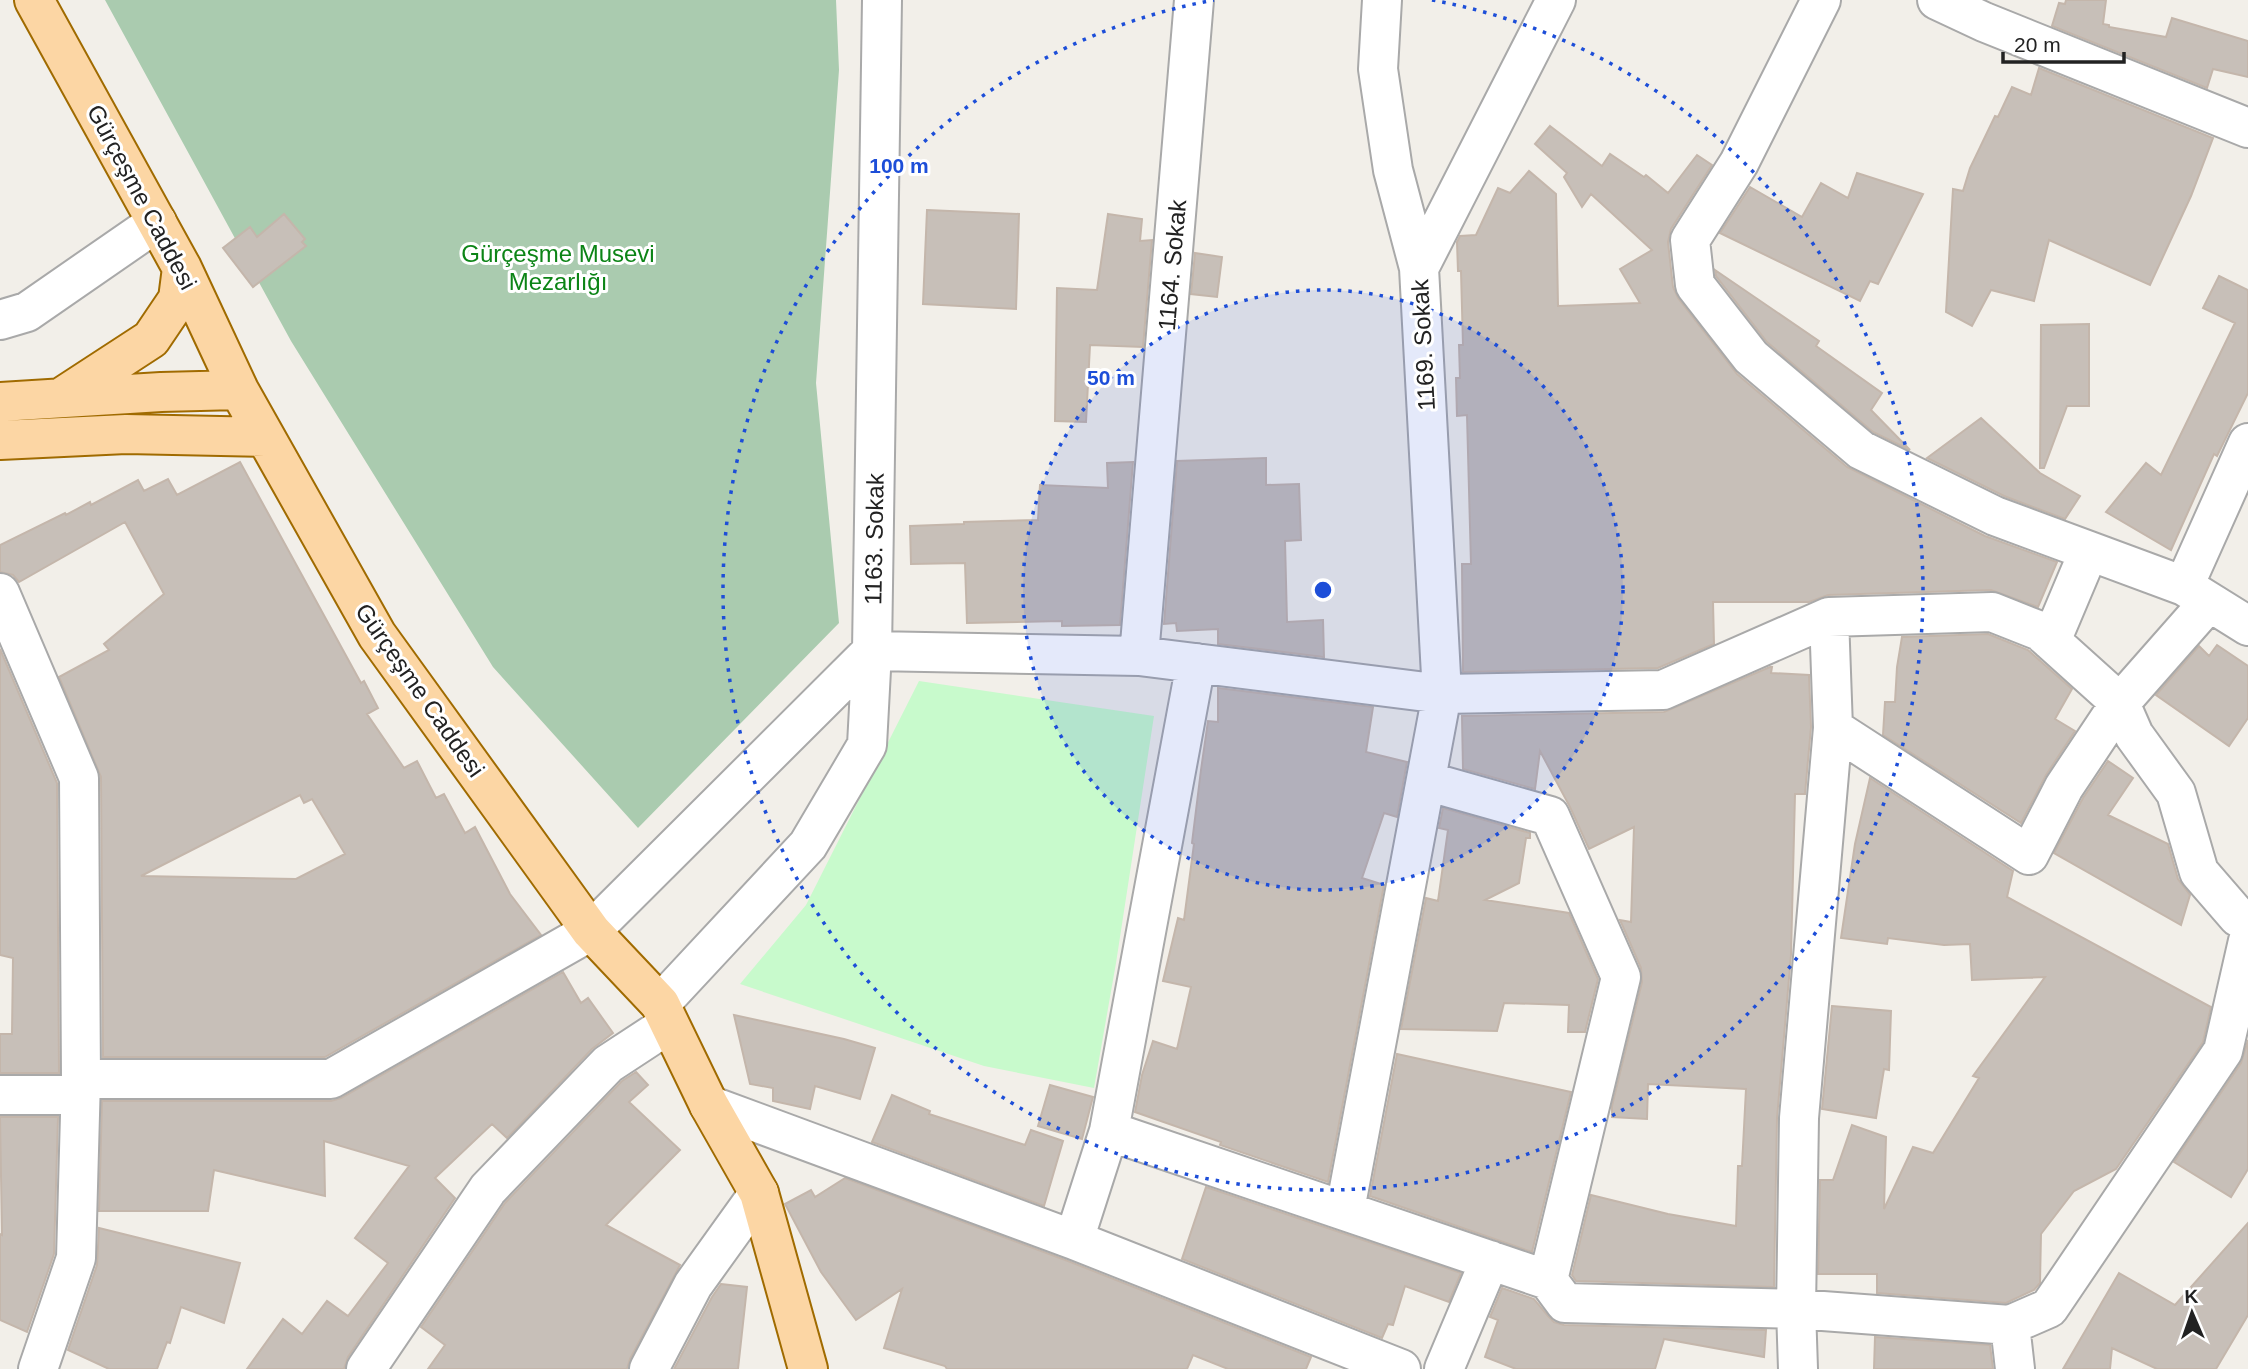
<svg xmlns="http://www.w3.org/2000/svg" width="2248" height="1369" font-family="Arial,sans-serif">
  <style>
    .cemetery { fill: #aacbaf }
    .park { fill: #c8facc }
    .building { fill: #c7bfb8; stroke: #c4b6ab; stroke-width: 2; fill-rule: evenodd }
    .lines { fill: none; stroke-linecap: round; stroke-linejoin: round }
    .minor-casing { stroke: #a9a9a9; stroke-width: 42 }
    .major-casing { stroke: #a06b00; stroke-width: 42 }
    .minor { stroke: #fff; stroke-width: 38 }
    .major { stroke: #fcd6a4; stroke-width: 38 }
    .ring { fill: none; stroke: #1d4ed8; stroke-width: 3.5; stroke-dasharray: 3.5 7 }
    .labels { text-anchor: middle; dominant-baseline: central; stroke-width: 6; stroke-linejoin: round; paint-order: stroke }
    .street-label { font-size: 24px; fill: #222; stroke: #fff }
    .park-label { font-size: 24px; fill: #0c8416; stroke: #fff }
    .centre { fill: #1d4ed8; stroke: #fff; stroke-width: 3.5 }
    .ring-label { font-size: 21px; text-anchor: middle; font-weight: bold; fill: #1d4ed8; stroke: #fff; stroke-width: 6; stroke-linejoin: round; paint-order: stroke }
  </style>
  <rect width="100%" height="100%" fill="#f2efe9"/>
  <path class="cemetery" d="M 105,0 L 836,0 L 839,70 L 816,383 L 839,623 L 638,828 L 493,667 L 291,341 Z"/>
  <path class="park" d="M 919,681 L 1154,716 L 1116,963 L 1094,1088 L 984,1066 L 740,984 L 806,905 Z"/>
  <path class="building" d="M 2066,0 L 2106,0 L 2103,24 L 2109,25 L 2109,27 L 2166,37 L 2172,18 L 2248,41 L 2248,77 L 2213,69 L 2207,88 L 2052,26 L 2059,3 L 2065,4 Z
    M 2039,68 L 2213,138 L 2191,196 L 2150,285 L 2049,240 L 2034,301 L 1991,290 L 1972,326 L 1946,312 L 1953,189 L 1963,191 L 1970,168 L 1995,116 L 1998,117 L 2012,87 L 2031,95 Z
    M 1550,126 L 1602,166 L 1610,154 L 1644,177 L 1646,175 L 1668,193 L 1697,155 L 1712,165 L 1671,229 L 1668,242 L 1673,287 L 1678,298 L 1737,374 L 1847,467 L 1985,536 L 2057,562 L 2038,607 L 1991,590 L 1828,595 L 1809,602 L 1713,602 L 1714,644 L 1658,668 L 1463,672 L 1462,564 L 1471,564 L 1467,415 L 1457,416 L 1456,378 L 1460,378 L 1459,345 L 1463,345 L 1461,271 L 1458,271 L 1457,242 L 1460,236 L 1476,235 L 1498,188 L 1510,193 L 1529,171 L 1556,194 L 1558,306 L 1640,303 L 1620,269 L 1652,250 L 1591,194 L 1582,207 L 1564,177 L 1567,173 L 1535,144 Z
    M 1857,173 L 1923,194 L 1878,284 L 1870,281 L 1860,301 L 1720,233 L 1750,187 L 1802,217 L 1821,183 L 1848,198 Z
    M 927,210 L 1019,214 L 1016,309 L 923,304 Z
    M 284,214 L 305,239 L 302,242 L 306,246 L 253,287 L 223,248 L 250,227 L 257,237 Z
    M 1108,214 L 1142,219 L 1140,241 L 1152,240 L 1143,347 L 1090,345 L 1086,422 L 1055,421 L 1057,288 L 1097,290 Z
    M 1195,253 L 1222,257 L 1217,297 L 1191,294 Z
    M 1715,270 L 1819,341 L 1816,346 L 1882,393 L 1871,410 L 1910,450 L 1873,432 L 1767,342 L 1716,276 Z
    M 2219,276 L 2248,290 L 2248,393 L 2217,456 L 2214,454 L 2171,550 L 2106,512 L 2146,463 L 2161,475 L 2235,323 L 2203,308 Z
    M 2089,324 L 2089,406 L 2067,406 L 2044,468 L 2040,468 L 2041,325 Z
    M 1981,418 L 2040,473 L 2080,496 L 2065,519 L 2004,496 L 1927,458 Z
    M 1266,458 L 1266,485 L 1299,484 L 1301,540 L 1285,541 L 1287,622 L 1323,620 L 1324,657 L 1218,644 L 1218,629 L 1177,631 L 1176,623 L 1164,624 L 1177,461 Z
    M 240,462 L 361,683 L 364,681 L 378,708 L 367,714 L 404,768 L 417,761 L 436,798 L 444,794 L 465,833 L 475,827 L 510,894 L 541,935 L 325,1057 L 103,1057 L 101,777 L 59,677 L 109,650 L 104,644 L 164,594 L 125,522 L 19,582 L 13,575 L 0,572 L 0,545 L 65,513 L 66,515 L 90,502 L 91,505 L 138,480 L 144,491 L 168,479 L 177,495 ZM 300,795 L 304,803 L 312,799 L 345,854 L 296,879 L 141,876 Z
    M 1133,462 L 1120,625 L 1062,626 L 1062,621 L 967,623 L 965,563 L 911,564 L 910,526 L 964,524 L 964,522 L 1038,520 L 1040,485 L 1108,488 L 1107,463 Z
    M 1988,634 L 2028,650 L 2072,689 L 2055,719 L 2075,731 L 2046,775 L 2021,823 L 1883,735 L 1885,702 L 1895,702 L 1897,667 L 1902,637 Z
    M 2217,645 L 2248,666 L 2248,718 L 2229,746 L 2156,695 L 2199,646 L 2209,656 Z
    M 0,649 L 57,783 L 59,1073 L 0,1073 L 0,1034 L 12,1034 L 13,958 L 0,955 Z
    M 1770,667 L 1772,667 L 1771,673 L 1809,675 L 1811,727 L 1805,794 L 1795,794 L 1791,955 L 1777,1118 L 1774,1287 L 1576,1281 L 1572,1275 L 1591,1195 L 1668,1214 L 1736,1226 L 1738,1166 L 1742,1166 L 1746,1089 L 1648,1084 L 1647,1119 L 1612,1117 L 1612,1106 L 1642,982 L 1641,968 L 1620,920 L 1631,922 L 1634,827 L 1589,849 L 1570,807 L 1540,751 L 1535,789 L 1463,769 L 1462,716 L 1664,712 Z
    M 1218,688 L 1373,707 L 1366,752 L 1407,762 L 1397,817 L 1384,813 L 1362,878 L 1384,885 L 1328,1182 L 1220,1145 L 1221,1142 L 1135,1112 L 1142,1075 L 1153,1041 L 1177,1049 L 1191,987 L 1163,981 L 1178,918 L 1184,920 L 1194,844 L 1192,843 L 1201,770 L 1208,721 L 1218,722 Z
    M 2108,761 L 2133,778 L 2108,815 L 2168,844 L 2178,879 L 2190,895 L 2181,925 L 2054,853 L 2083,798 Z
    M 1870,778 L 2013,871 L 2007,897 L 2211,1007 L 2203,1042 L 2116,1169 L 2074,1191 L 2041,1234 L 2040,1283 L 2034,1290 L 2006,1303 L 1877,1293 L 1877,1274 L 1818,1274 L 1820,1180 L 1833,1180 L 1852,1125 L 1886,1137 L 1884,1209 L 1913,1147 L 1933,1153 L 1979,1078 L 1973,1076 L 2045,977 L 1972,980 L 1970,944 L 1944,945 L 1888,938 L 1887,944 L 1841,938 L 1855,844 Z
    M 1443,808 L 1530,833 L 1530,838 L 1526,838 L 1519,883 L 1485,900 L 1569,913 L 1598,979 L 1585,1032 L 1568,1032 L 1569,1005 L 1504,1003 L 1497,1031 L 1401,1029 L 1426,898 L 1438,901 L 1448,830 L 1439,828 Z
    M 563,972 L 581,1003 L 588,998 L 613,1033 L 592,1049 L 507,1138 L 492,1124 L 435,1178 L 455,1198 L 348,1357 L 344,1369 L 247,1369 L 283,1319 L 302,1334 L 327,1301 L 348,1316 L 388,1263 L 355,1238 L 409,1166 L 324,1141 L 325,1196 L 214,1170 L 208,1211 L 99,1211 L 102,1101 L 331,1101 L 341,1098 Z
    M 1832,1006 L 1891,1011 L 1889,1070 L 1884,1069 L 1876,1118 L 1822,1109 Z
    M 734,1015 L 844,1039 L 875,1048 L 860,1099 L 815,1086 L 810,1109 L 773,1101 L 773,1088 L 750,1084 Z
    M 2248,1040 L 2248,1169 L 2231,1197 L 2174,1162 L 2241,1063 Z
    M 1397,1054 L 1571,1092 L 1532,1252 L 1370,1196 Z
    M 636,1072 L 648,1085 L 629,1102 L 680,1150 L 606,1225 L 680,1265 L 630,1359 L 627,1369 L 428,1369 L 445,1345 L 421,1327 L 505,1203 L 622,1081 Z
    M 1050,1085 L 1093,1097 L 1082,1139 L 1038,1126 Z
    M 892,1095 L 930,1111 L 929,1114 L 1025,1145 L 1031,1130 L 1063,1141 L 1044,1206 L 872,1142 Z
    M 0,1117 L 58,1117 L 54,1254 L 27,1332 L 0,1320 L 0,1234 L 2,1235 Z
    M 845,1178 L 1068,1261 L 1311,1357 L 1306,1369 L 1228,1369 L 1193,1355 L 1187,1369 L 947,1369 L 945,1366 L 884,1348 L 902,1289 L 856,1320 L 821,1272 L 785,1204 L 811,1190 L 815,1197 Z
    M 1206,1187 L 1461,1273 L 1449,1302 L 1405,1286 L 1393,1325 L 1388,1324 L 1382,1338 L 1182,1259 Z
    M 2248,1223 L 2248,1315 L 2216,1369 L 2157,1369 L 2112,1348 L 2110,1369 L 2063,1369 L 2119,1273 L 2175,1305 Z
    M 99,1228 L 240,1263 L 224,1323 L 181,1307 L 170,1343 L 167,1342 L 157,1369 L 109,1369 L 68,1350 L 97,1265 Z
    M 721,1284 L 747,1287 L 738,1369 L 674,1369 L 712,1297 Z
    M 1502,1288 L 1534,1299 L 1548,1316 L 1554,1322 L 1564,1325 L 1766,1330 L 1764,1357 L 1664,1339 L 1655,1369 L 1516,1369 L 1485,1357 L 1498,1320 L 1490,1317 Z
    M 1875,1337 L 1990,1345 L 1993,1369 L 1874,1369 Z"/>
  <g class="lines">
    <defs>
      <path id="minor" d="M 1821,0 L 1739,163 L 1690,240 L 1695,285 L 1751,357 L 1861,450 L 1995,516 L 2184,586 L 2248,626
        M 1937,0 L 1984,22 L 2248,128
        M 1419,268 L 1556,0
        M 0,320 L 27,312 L 157,222
        M 2184,586 L 2248,443
        M 0,593 L 79,778 L 81,1079 L 76,1258 L 38,1369
        M 2209,602 L 2120,703 L 2134,735 L 2176,793 L 2199,872 L 2238,917 L 2248,922
        M 1829,617 L 1833,728
        M 2051,641 L 2089,551
        M 1139,656 L 1194,0
        M 1426,781 L 1550,816 L 1621,977 L 1548,1280 L 1565,1303 L 1796,1309 L 2010,1325 L 2049,1308 L 2223,1051 L 2248,941
        M 660,1004 L 808,845 L 867,745 L 872,651 L 882,0
        M 81,1079 L 331,1079 L 591,931 L 872,651 L 1139,656 L 1442,694 L 1663,690 L 1829,617 L 1992,612 L 2040,631 L 2120,703 L 2064,787 L 2029,855 L 1833,728 L 1799,1118 L 1796,1309 L 1798,1369
        M 0,1095 L 79,1095
        M 709,1105 L 1074,1240 L 1401,1369
        M 1109,1131 L 1548,1280
        M 1345,1210 L 1442,694 L 1419,268 L 1393,170 L 1378,69 L 1382,0
        M 1074,1240 L 1109,1131 L 1196,663
        M 2010,1325 L 2015,1369
        M 366,1369 L 488,1189 L 608,1064 L 669,1024
        M 649,1369 L 693,1285 L 759,1193
        M 1444,1369 L 1490,1260"/>
      <path id="major" d="M 34,0 L 182,268 L 239,390 L 377,635 L 591,931 L 660,1004 L 709,1105 L 759,1193 L 808,1369
        M 62,397 L 151,339 L 178,299 L 182,268
        M 0,402 L 161,392 L 239,390
        M 0,440 L 126,434 L 265,437"/>
    </defs>
    <use href="#minor" class="minor-casing"/>
    <use href="#major" class="major-casing"/>
    <use href="#minor" class="minor"/>
    <use href="#major" class="major"/>
  </g>
  <circle cx="1323" cy="590" r="300" fill="#1d4ed8" fill-opacity=".12"/>
  <g class="ring">
    <circle cx="1323" cy="590" r="300"/>
    <path d="M1432 0A600 600 0 1 1 1214 0"/>
  </g>
  <g class="labels">
    <g class="street-label">
      <text transform="translate(142 197) rotate(62)">Gürçeşme Caddesi</text>
      <text transform="translate(1172 265) rotate(-85)">1164. Sokak</text>
      <text transform="translate(1423 345) rotate(-93)">1169. Sokak</text>
      <text transform="translate(874 539) rotate(-89)">1163. Sokak</text>
      <text transform="translate(420 690) rotate(55)">Gürçeşme Caddesi</text>
    </g>
    <g class="park-label">
      <text x="558" y="253">Gürçeşme Musevi<tspan x="558" dy="28">Mezarlığı</tspan></text>
    </g>
  </g>
  <circle cx="1323" cy="590" r="10" class="centre"/>
  <g class="ring-label">
    <text x="899" y="173">100 m</text>
    <text x="1111" y="385">50 m</text>
  </g>
  <g transform="translate(2192 1313) rotate(358)" stroke="#ffffff" stroke-width="5" paint-order="stroke">
  <path d="M0-5L12 26L0 18L-12 26Z" fill="#222222"/>
  <text y="-10" font-size="19" font-weight="bold" text-anchor="middle" fill="#222222">K</text>
  </g>
  <path d="M2003 52v10h121v-10" fill="none" stroke="#222222" stroke-width="3.5"/>
  <text x="2014" y="52" font-size="21" fill="#222222" stroke="#ffffff" stroke-width="5" paint-order="stroke">20 m</text>
</svg>
